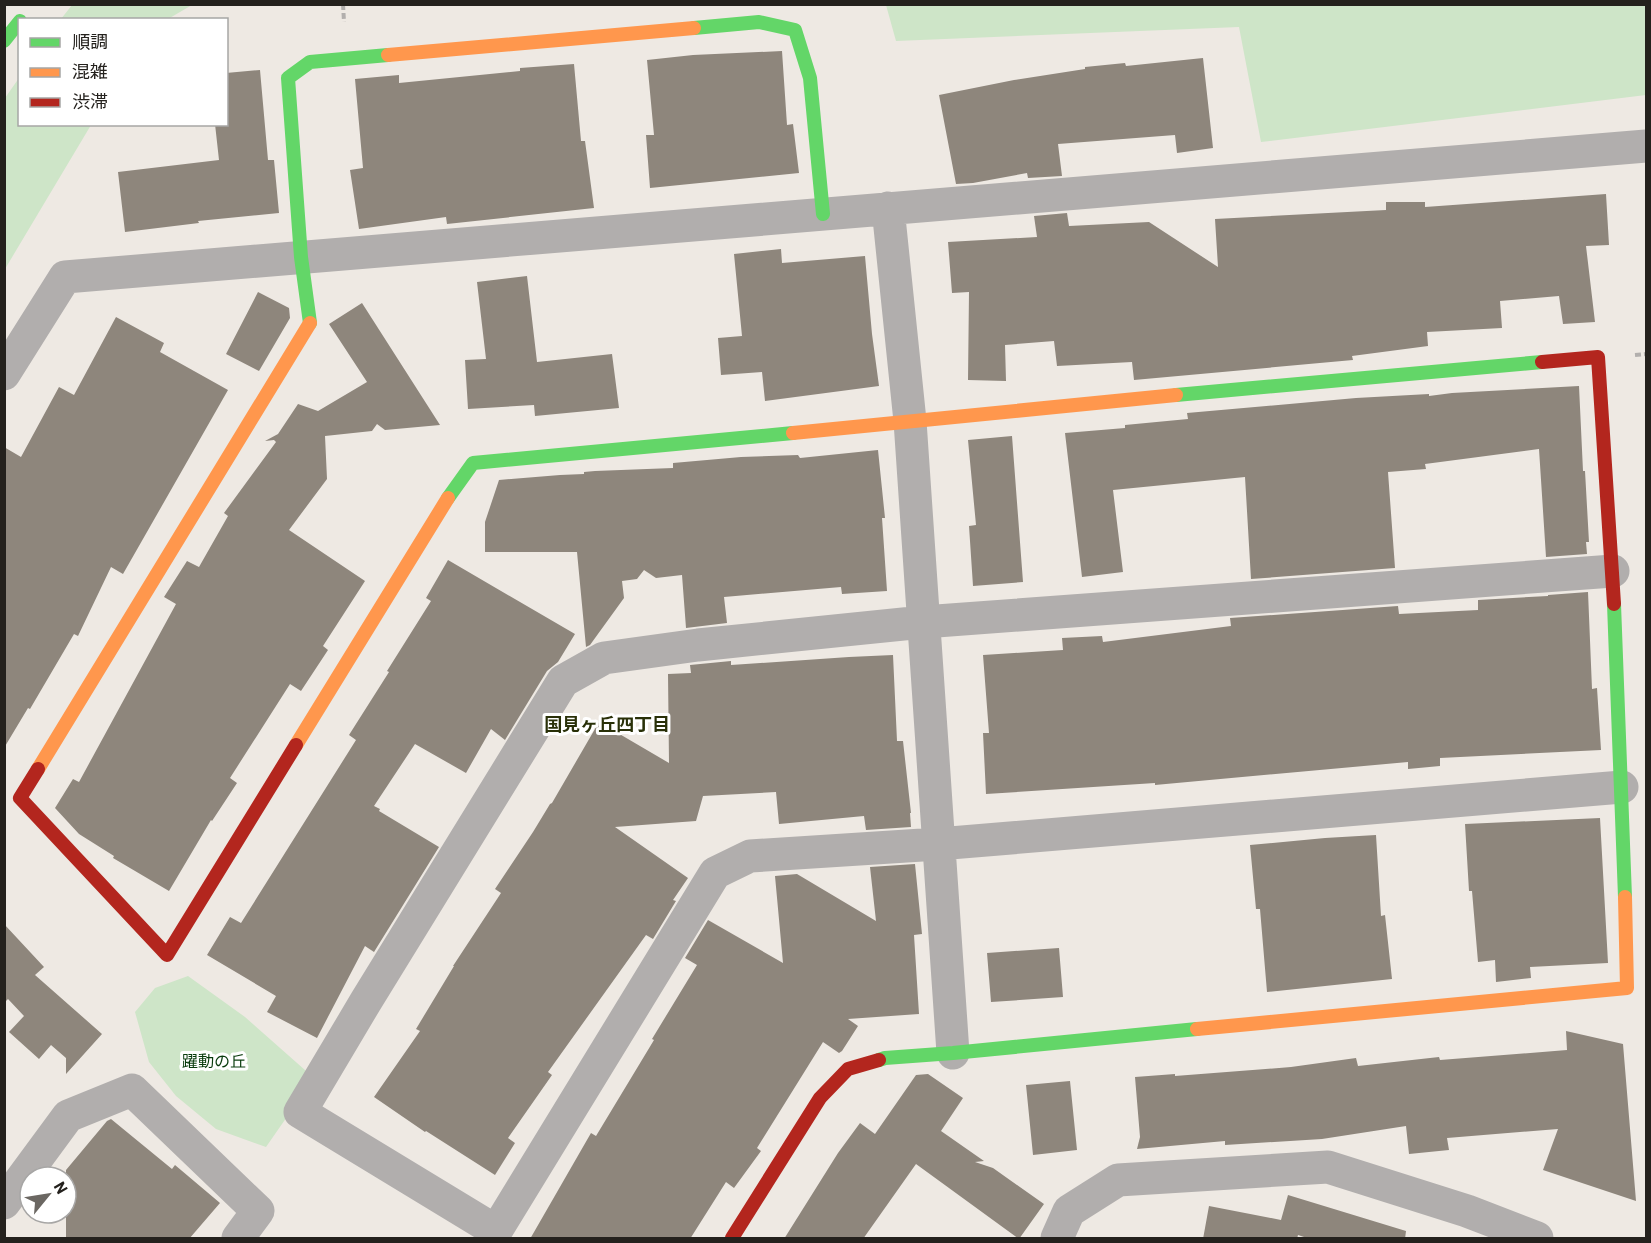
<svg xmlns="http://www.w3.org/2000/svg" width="1651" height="1243" font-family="Barlow,'Noto Sans JP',sans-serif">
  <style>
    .green { fill: #cee5c8 }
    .building { fill: #8e867c }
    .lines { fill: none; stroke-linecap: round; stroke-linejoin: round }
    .path { stroke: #b2afad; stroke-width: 4; stroke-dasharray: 6 3; stroke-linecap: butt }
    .street { stroke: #b1aead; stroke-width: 33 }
    .fast { stroke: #63d668; stroke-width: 14 }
    .slow { stroke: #ff974d; stroke-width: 14 }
    .jam { stroke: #b3261e; stroke-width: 14 }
    .labels { text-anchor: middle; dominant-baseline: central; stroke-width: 6; stroke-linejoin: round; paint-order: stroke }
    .park-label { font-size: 16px; fill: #093b0d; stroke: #fff }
    .neighbourhood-label { font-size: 18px; font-weight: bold; fill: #293008; stroke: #fff }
  </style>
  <rect width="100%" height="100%" fill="#eee9e3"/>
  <path class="green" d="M 72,5 L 72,4 L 192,5 L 168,19 L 61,19 Z
    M 886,5 L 1646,5 L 1646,95 L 1261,142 L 1239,27 L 896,41 Z
    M 19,78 L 20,124 L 91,125 L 5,269 L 5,98 Z
    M 188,976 L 245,1017 L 314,1078 L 266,1147 L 216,1129 L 176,1096 L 149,1062 L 135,1012 L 155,988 Z"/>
  <path class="building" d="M 782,51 L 787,125 L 793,124 L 799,173 L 650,188 L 646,135 L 654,135 L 647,60 L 693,55 Z
    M 1203,58 L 1213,148 L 1177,153 L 1175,135 L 1058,144 L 1062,176 L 1028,178 L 1027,173 L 973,183 L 956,184 L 939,95 L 1014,80 L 1085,69 L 1085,67 L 1125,63 L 1126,66 Z
    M 574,64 L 581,141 L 585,141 L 594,208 L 447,224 L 446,217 L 359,229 L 350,170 L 363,168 L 355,79 L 399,75 L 399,83 L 520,71 L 520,68 Z
    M 260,70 L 268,160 L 274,160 L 279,213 L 198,221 L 199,223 L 125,232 L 118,172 L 219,160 L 215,124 L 226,124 L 226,73 Z
    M 1606,194 L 1609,245 L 1586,246 L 1595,322 L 1563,324 L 1559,296 L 1500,301 L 1502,328 L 1427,332 L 1428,346 L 1352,356 L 1353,360 L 1134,380 L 1132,362 L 1057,366 L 1054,341 L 1005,345 L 1006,381 L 968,380 L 969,292 L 952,293 L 948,242 L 1037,237 L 1034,216 L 1067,213 L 1069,226 L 1149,222 L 1218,267 L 1215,219 L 1386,210 L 1386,202 L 1425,202 L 1425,207 Z
    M 781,249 L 782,263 L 865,256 L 872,334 L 879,386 L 765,401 L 762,372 L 721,375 L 718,338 L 742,336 L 734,254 Z
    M 527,276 L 537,362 L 612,354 L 619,408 L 535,416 L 534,405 L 468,409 L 465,360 L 486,359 L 477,282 Z
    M 258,292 L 289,308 L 290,318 L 259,371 L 226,354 Z
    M 362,303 L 440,425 L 385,430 L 377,424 L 372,431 L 325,436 L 327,479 L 289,530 L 365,581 L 323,646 L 328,650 L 301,691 L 290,684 L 230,778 L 237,783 L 212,821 L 211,820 L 169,891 L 113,858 L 114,856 L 79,834 L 55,808 L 73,779 L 79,782 L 176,604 L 164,597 L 187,561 L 199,567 L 228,516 L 224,513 L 276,442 L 274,440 L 265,441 L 278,434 L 298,404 L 318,411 L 367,382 L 329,324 Z
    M 116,317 L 164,343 L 160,352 L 228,390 L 123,574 L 111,567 L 78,636 L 74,634 L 30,709 L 28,708 L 4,748 L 4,447 L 21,457 L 59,387 L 74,395 Z
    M 1579,386 L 1583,471 L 1585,471 L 1589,542 L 1586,542 L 1587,554 L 1546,557 L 1539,449 L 1425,464 L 1426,469 L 1388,472 L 1395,568 L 1251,579 L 1245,477 L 1113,490 L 1123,572 L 1082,577 L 1065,433 L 1125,428 L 1125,425 L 1188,419 L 1187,413 L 1356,398 L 1429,394 L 1429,396 L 1452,393 Z
    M 1012,436 L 1023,582 L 973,586 L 969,526 L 976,525 L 968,440 Z
    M 878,450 L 885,518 L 882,518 L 887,591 L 842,594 L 841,587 L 724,597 L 727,623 L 686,628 L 682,575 L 656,578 L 644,570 L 637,579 L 622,581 L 624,598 L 590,645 L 586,647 L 577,552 L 485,552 L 485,522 L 499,480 L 560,475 L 584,474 L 584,472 L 595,471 L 673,468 L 673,463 L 741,457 L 798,455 L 800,458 Z
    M 448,560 L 575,634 L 558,662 L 547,671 L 505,740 L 491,729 L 466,773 L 415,744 L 374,806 L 380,809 L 379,811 L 439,847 L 374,952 L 365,946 L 317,1038 L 267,1012 L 276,996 L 207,955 L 230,917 L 241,923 L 356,740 L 349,735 L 389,672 L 387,671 L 431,601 L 426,598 Z
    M 1588,592 L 1592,689 L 1597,688 L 1601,750 L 1440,758 L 1440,766 L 1408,769 L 1408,762 L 1155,785 L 1155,783 L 986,794 L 983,733 L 989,733 L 983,655 L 1063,650 L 1062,638 L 1102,636 L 1103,642 L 1231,626 L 1230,618 L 1398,606 L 1399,614 L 1478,610 L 1478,600 L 1548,596 L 1548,595 Z
    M 893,655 L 897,741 L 903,741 L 911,813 L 910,813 L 911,827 L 866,830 L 864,816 L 779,824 L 776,792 L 703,796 L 696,821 L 615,827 L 688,878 L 673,900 L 676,901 L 653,939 L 646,935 L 548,1072 L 552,1075 L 508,1138 L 515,1143 L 495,1175 L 426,1131 L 425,1132 L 374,1097 L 420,1031 L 416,1029 L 454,966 L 453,966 L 501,893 L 495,889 L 533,832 L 550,804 L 552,803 L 599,722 L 669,763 L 668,674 L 691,673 L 690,665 L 731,661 L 731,665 L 849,657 Z
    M 1600,818 L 1608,963 L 1530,967 L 1531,978 L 1496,982 L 1495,960 L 1478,962 L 1472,891 L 1469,891 L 1465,824 Z
    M 1376,835 L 1381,916 L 1385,915 L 1392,979 L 1267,992 L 1260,909 L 1256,909 L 1250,845 L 1325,838 Z
    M 915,864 L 922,934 L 914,935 L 919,1014 L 848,1019 L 858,1026 L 842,1051 L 839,1053 L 823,1042 L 757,1148 L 761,1151 L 734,1188 L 726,1182 L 690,1239 L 530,1239 L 591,1133 L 596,1136 L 654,1040 L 652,1039 L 697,965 L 685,958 L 708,920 L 783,963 L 775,876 L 797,874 L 876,921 L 870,867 Z
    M 4,924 L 44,967 L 35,975 L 102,1034 L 66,1074 L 66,1058 L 51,1045 L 39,1059 L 9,1032 L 24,1016 L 8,999 L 4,1003 Z
    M 1059,948 L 1063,997 L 991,1002 L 987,953 Z
    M 1566,1031 L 1623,1044 L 1636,1201 L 1543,1170 L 1558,1129 L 1447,1138 L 1449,1150 L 1409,1154 L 1406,1126 L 1322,1139 L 1225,1145 L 1225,1141 L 1137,1149 L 1140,1137 L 1135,1077 L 1175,1074 L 1175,1076 L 1291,1067 L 1356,1058 L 1358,1066 L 1439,1057 L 1440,1060 L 1567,1050 Z
    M 928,1074 L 963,1098 L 941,1131 L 984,1161 L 975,1162 L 993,1168 L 1044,1204 L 1019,1239 L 916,1164 L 863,1239 L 784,1239 L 838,1153 L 860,1123 L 875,1134 L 916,1075 Z
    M 1070,1081 L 1077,1150 L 1033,1155 L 1026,1085 Z
    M 111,1119 L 172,1169 L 175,1165 L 220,1203 L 189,1239 L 66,1239 L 66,1170 L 107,1121 Z
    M 1288,1195 L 1406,1231 L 1405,1239 L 1310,1239 L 1298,1235 L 1297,1239 L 1203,1239 L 1209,1206 L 1281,1220 Z"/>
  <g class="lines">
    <path class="path" d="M 343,4 L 344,22
      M 1635,355 L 1646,354"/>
    <path class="street" d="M 888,208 L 910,421 L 953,1053
      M 4,374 L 65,277 L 1646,146
      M 1613,571 L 923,622 L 698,645 L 604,658 L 563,681 L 366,1001 L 300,1112 L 496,1231 L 715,873 L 750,856 L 938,844 L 1622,787
      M 4,1203 L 68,1116 L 132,1090 L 258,1211 L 238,1238
      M 1057,1238 L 1069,1211 L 1118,1180 L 1328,1167 L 1467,1211 L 1537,1238"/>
    <path class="fast" d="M 694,28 L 759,22 L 795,30 L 810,78 L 823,214
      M 4,41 L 20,21
      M 310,323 L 301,257 L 288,78 L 310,62 L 388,55
      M 1176,395 L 1542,362
      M 448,498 L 473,463 L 793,433
      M 1614,604 L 1625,897
      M 879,1060 L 885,1058 L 953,1053 L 1197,1029"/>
    <path class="slow" d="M 388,55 L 694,28
      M 793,433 L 1176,395
      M 296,745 L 448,498
      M 38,769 L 310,323
      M 1197,1029 L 1627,988 L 1625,897"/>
    <path class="jam" d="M 1542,362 L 1598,357 L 1614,604
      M 38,769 L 20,798 L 167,955 L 296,745
      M 732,1238 L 820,1098 L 848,1069 L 879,1060"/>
  </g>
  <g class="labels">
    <g class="park-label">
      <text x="214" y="1060">躍動の丘</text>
    </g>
    <g class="neighbourhood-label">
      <text x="607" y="724">国見ヶ丘四丁目</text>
    </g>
  </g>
  <rect width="1651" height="1243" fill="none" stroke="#24211d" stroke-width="12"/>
  <rect x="18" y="18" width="210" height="108" fill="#ffffff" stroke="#a7a6a5" stroke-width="1.5"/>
  <rect x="30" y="38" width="30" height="9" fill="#63d668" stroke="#a7a6a5" stroke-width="1.5"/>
  <text x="72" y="48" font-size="18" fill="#24211d">順調</text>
  <rect x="30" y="68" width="30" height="9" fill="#ff974d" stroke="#a7a6a5" stroke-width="1.5"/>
  <text x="72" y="78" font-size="18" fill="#24211d">混雑</text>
  <rect x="30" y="98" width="30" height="9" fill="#b3261e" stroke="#a7a6a5" stroke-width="1.5"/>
  <text x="72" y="108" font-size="18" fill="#24211d">渋滞</text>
  <g transform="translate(48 1195) rotate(60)"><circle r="28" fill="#ffffff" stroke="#a7a6a5" stroke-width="1.5"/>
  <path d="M0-4.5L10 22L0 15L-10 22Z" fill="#6b6762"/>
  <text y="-9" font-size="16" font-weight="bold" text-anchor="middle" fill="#24211d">N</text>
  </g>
</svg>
